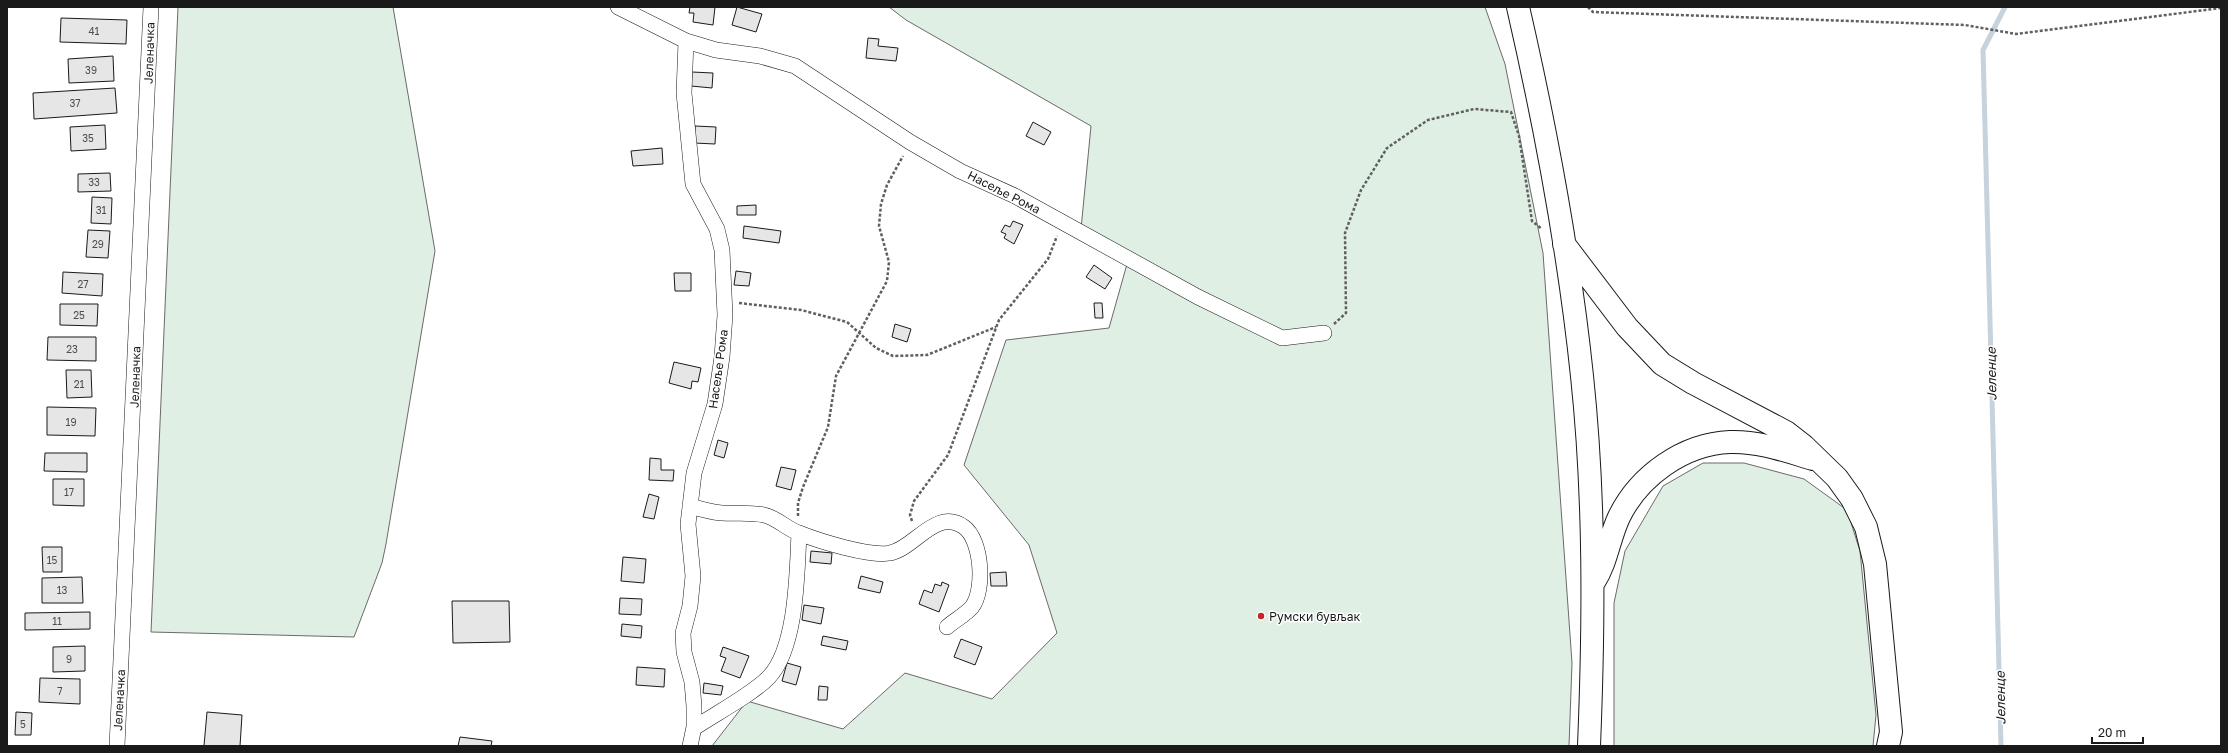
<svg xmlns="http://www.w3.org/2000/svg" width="2228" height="753" font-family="'Golos Text',sans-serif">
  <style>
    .green { fill: #e0efe3; stroke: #6a6a6a }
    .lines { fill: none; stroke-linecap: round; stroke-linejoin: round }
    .stream { stroke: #c6d2dc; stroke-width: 5 }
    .building { fill: #e6e6e6; stroke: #1a1a1a }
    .street-casing { stroke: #1a1a1a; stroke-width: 16 }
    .primary-casing { stroke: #1a1a1a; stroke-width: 24 }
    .path { stroke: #5f5f5f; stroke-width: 2.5; stroke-dasharray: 3 2; stroke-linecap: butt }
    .street { stroke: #fff; stroke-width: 15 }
    .primary { stroke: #fff; stroke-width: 22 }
    .poi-dot { fill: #c62828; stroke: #fff; stroke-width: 1.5 }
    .labels { text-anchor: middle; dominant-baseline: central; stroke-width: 3; stroke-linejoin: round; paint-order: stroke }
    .number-label { font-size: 10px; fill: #4d4d4d }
    .street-label { font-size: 12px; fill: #1a1a1a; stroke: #fff }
    .poi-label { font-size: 12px; fill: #1a1a1a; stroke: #fff; text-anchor: start }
    .water-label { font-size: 13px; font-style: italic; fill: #1a1a1a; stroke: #fff }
  </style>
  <rect width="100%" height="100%" fill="#fff"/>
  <path class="green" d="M 178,7 L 393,7 L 435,251 L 386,544 L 382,563 L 354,637 L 151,632 Z
    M 889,7 L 1485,7 L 1505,64 L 1543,253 L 1572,663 L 1569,746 L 712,746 L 747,701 L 843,729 L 905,673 L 992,699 L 1057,633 L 1029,545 L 964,465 L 1006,340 L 1109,328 L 1127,264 L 1081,229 L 1091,126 L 906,20 Z
    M 1703,463 L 1744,463 L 1804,479 L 1847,510 L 1860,551 L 1876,715 L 1873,746 L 1614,746 L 1614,603 L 1625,551 L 1663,486 Z"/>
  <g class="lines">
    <path class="stream" d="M 2001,746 L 1983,50 L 2005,7"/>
  </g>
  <path class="building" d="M 690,7 L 715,7 L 713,25 L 693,22 L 694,13 L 689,13 Z
    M 737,7 L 762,14 L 756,32 L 732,25 Z
    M 61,18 L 127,20 L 126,44 L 60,42 Z
    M 868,38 L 879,39 L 878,46 L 898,48 L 896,61 L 866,58 Z
    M 113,56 L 114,81 L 69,83 L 68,59 Z
    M 692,72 L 713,73 L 712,88 L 691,86 Z
    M 115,88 L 117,113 L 34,119 L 33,93 Z
    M 1033,122 L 1051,132 L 1044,145 L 1026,136 Z
    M 105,125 L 106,149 L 71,151 L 70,127 Z
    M 695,126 L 716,127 L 715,144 L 694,143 Z
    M 662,148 L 663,164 L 633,166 L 631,151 Z
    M 110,173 L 111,191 L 78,192 L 78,174 Z
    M 92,197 L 112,198 L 111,224 L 91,223 Z
    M 756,205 L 756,215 L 737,215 L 737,206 Z
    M 1013,221 L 1023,225 L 1014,244 L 1004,238 L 1006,234 L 1001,232 L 1005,225 L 1010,227 Z
    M 744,226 L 781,231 L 779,243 L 743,238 Z
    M 88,230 L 110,231 L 108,258 L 86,257 Z
    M 1094,265 L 1112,278 L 1105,289 L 1086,277 Z
    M 736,271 L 751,273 L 749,286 L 734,285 Z
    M 63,272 L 103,274 L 102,296 L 62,293 Z
    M 674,273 L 691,273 L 691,291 L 675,291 Z
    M 1094,303 L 1102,303 L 1103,318 L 1095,318 Z
    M 60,304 L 98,304 L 97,326 L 60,325 Z
    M 895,324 L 911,329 L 907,342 L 892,337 Z
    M 48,337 L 96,337 L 96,361 L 47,360 Z
    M 674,362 L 701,368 L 698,382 L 692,381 L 691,389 L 669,383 Z
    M 66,370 L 91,370 L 92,397 L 67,398 Z
    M 47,407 L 96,408 L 95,436 L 47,435 Z
    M 718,440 L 728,443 L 724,458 L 714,455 Z
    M 45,453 L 87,453 L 87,472 L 44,471 Z
    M 650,458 L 661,459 L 661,470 L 674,470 L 673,481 L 649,480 Z
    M 781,467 L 796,470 L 791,490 L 776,486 Z
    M 53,479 L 84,479 L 84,506 L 53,505 Z
    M 649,494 L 659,497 L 654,519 L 643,517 Z
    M 42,547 L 62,547 L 62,572 L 43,572 Z
    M 811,551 L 832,553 L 831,564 L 810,562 Z
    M 623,557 L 646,559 L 644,583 L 621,581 Z
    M 1006,572 L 1007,586 L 991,586 L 990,573 Z
    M 861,576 L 883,582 L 880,593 L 858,588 Z
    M 82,577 L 83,603 L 42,603 L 42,578 Z
    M 942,582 L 949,585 L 939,612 L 919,604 L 924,590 L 932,593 L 935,584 L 941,586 Z
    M 620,598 L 642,599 L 641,615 L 619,614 Z
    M 452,601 L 509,601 L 510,642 L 453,643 Z
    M 804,605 L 824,608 L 821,624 L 802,620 Z
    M 90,612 L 90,629 L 25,630 L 25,613 Z
    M 622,624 L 642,626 L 641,638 L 621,636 Z
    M 823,636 L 848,641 L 846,650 L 821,645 Z
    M 961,639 L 982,647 L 975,665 L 954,657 Z
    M 85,646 L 85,671 L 53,672 L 53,647 Z
    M 723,647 L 749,656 L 740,678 L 721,671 L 726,658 L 720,656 Z
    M 787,663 L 801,667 L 796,685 L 782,681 Z
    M 637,667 L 665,669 L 664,687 L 636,685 Z
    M 40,678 L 80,679 L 80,704 L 39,702 Z
    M 704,683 L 723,686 L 721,695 L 703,693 Z
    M 819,686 L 828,687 L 827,700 L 818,700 Z
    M 16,712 L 32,713 L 31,735 L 15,735 Z
    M 207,712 L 242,715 L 240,746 L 204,746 Z
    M 460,737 L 492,741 L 491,746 L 458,746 Z"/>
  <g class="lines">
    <defs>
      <path id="street" d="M 618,7 L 686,41 L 684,93 L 693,184 L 717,229 L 722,250 L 725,315 L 722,357 L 715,404 L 694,473 L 688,524 L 693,576 L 690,606 L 683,633 L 684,652 L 692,682 L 694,706 L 694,727 L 690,746
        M 686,41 L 716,50 L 760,56 L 795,66 L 910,142 L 960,171 L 1015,196 L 1198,297 L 1282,338 L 1324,333
        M 690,506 C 700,509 711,512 722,513 C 736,514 750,512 764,515 C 777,518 787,529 799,533 C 819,541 870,557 890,553 C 914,549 936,507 964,527 C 982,540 985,590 972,607 C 966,614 954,621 947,627
        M 694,728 C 715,714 753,694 769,677 C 797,647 797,572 799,533
        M 117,746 L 151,7"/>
      <path id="primary" d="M 1518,7 C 1546,129 1569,252 1582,376 C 1595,498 1594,623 1589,746
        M 1564,244 L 1627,327 L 1662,364 L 1693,383 L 1786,432 L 1804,446 L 1837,478 L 1852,499 L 1866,527 L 1875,564 L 1891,732 L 1888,746
        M 1594,582 C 1607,562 1609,538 1619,517 C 1639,476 1683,444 1730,442 C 1759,441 1786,451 1813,459"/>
    </defs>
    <use href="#street" class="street-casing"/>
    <use href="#primary" class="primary-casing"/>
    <path class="path" d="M 1588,7 L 1593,12 L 1965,25 L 2016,34 L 2221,8
      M 739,303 L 801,310 L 847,322 L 876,348 L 893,356 L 927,355 L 996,327
      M 1334,324 L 1346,313 L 1345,233 L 1361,190 L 1387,148 L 1428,120 L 1474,109 L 1511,112 L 1519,136 L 1532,221 L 1542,229
      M 798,516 L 798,503 L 803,487 L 828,427 L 836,376 L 887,281 L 889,262 L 879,226 L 881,204 L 887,185 L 903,156
      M 912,521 L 910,515 L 914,501 L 948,455 L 999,320 L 1048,259 L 1057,236"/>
    <use href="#street" class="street"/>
    <use href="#primary" class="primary"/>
  </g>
  <circle class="poi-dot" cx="1261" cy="616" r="4"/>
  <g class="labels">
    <g class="number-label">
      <text x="94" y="31">41</text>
      <text x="91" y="70">39</text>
      <text x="75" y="103">37</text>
      <text x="88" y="138">35</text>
      <text x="94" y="182">33</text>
      <text x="101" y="210">31</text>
      <text x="98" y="244">29</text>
      <text x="83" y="284">27</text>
      <text x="79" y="315">25</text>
      <text x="72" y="349">23</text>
      <text x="79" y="384">21</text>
      <text x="71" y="422">19</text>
      <text x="69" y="492">17</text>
      <text x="52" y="560">15</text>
      <text x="62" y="590">13</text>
      <text x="57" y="621">11</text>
      <text x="69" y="659">9</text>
      <text x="60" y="691">7</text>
      <text x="23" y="724">5</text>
    </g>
    <g class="street-label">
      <text transform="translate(149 53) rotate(-88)">Јеленачка</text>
      <text transform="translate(1004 192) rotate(27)">Насеље Рома</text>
      <text transform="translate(718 369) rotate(-82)">Насеље Рома</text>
      <text transform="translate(135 377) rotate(-88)">Јеленачка</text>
      <text transform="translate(119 700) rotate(-87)">Јеленачка</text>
    </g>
    <g class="poi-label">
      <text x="1269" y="616">Румски бувљак</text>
    </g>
    <g class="water-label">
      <text transform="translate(1991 374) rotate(-91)">Јеленце</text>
      <text transform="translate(2000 698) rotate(-91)">Јеленце</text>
    </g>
  </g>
  <rect width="2228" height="753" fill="none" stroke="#1a1a1a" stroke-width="16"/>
  <path d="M2092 737v6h51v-6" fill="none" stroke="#1a1a1a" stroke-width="2"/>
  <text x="2098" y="737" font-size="12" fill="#1a1a1a" stroke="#ffffff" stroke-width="3" paint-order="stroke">20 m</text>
</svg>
